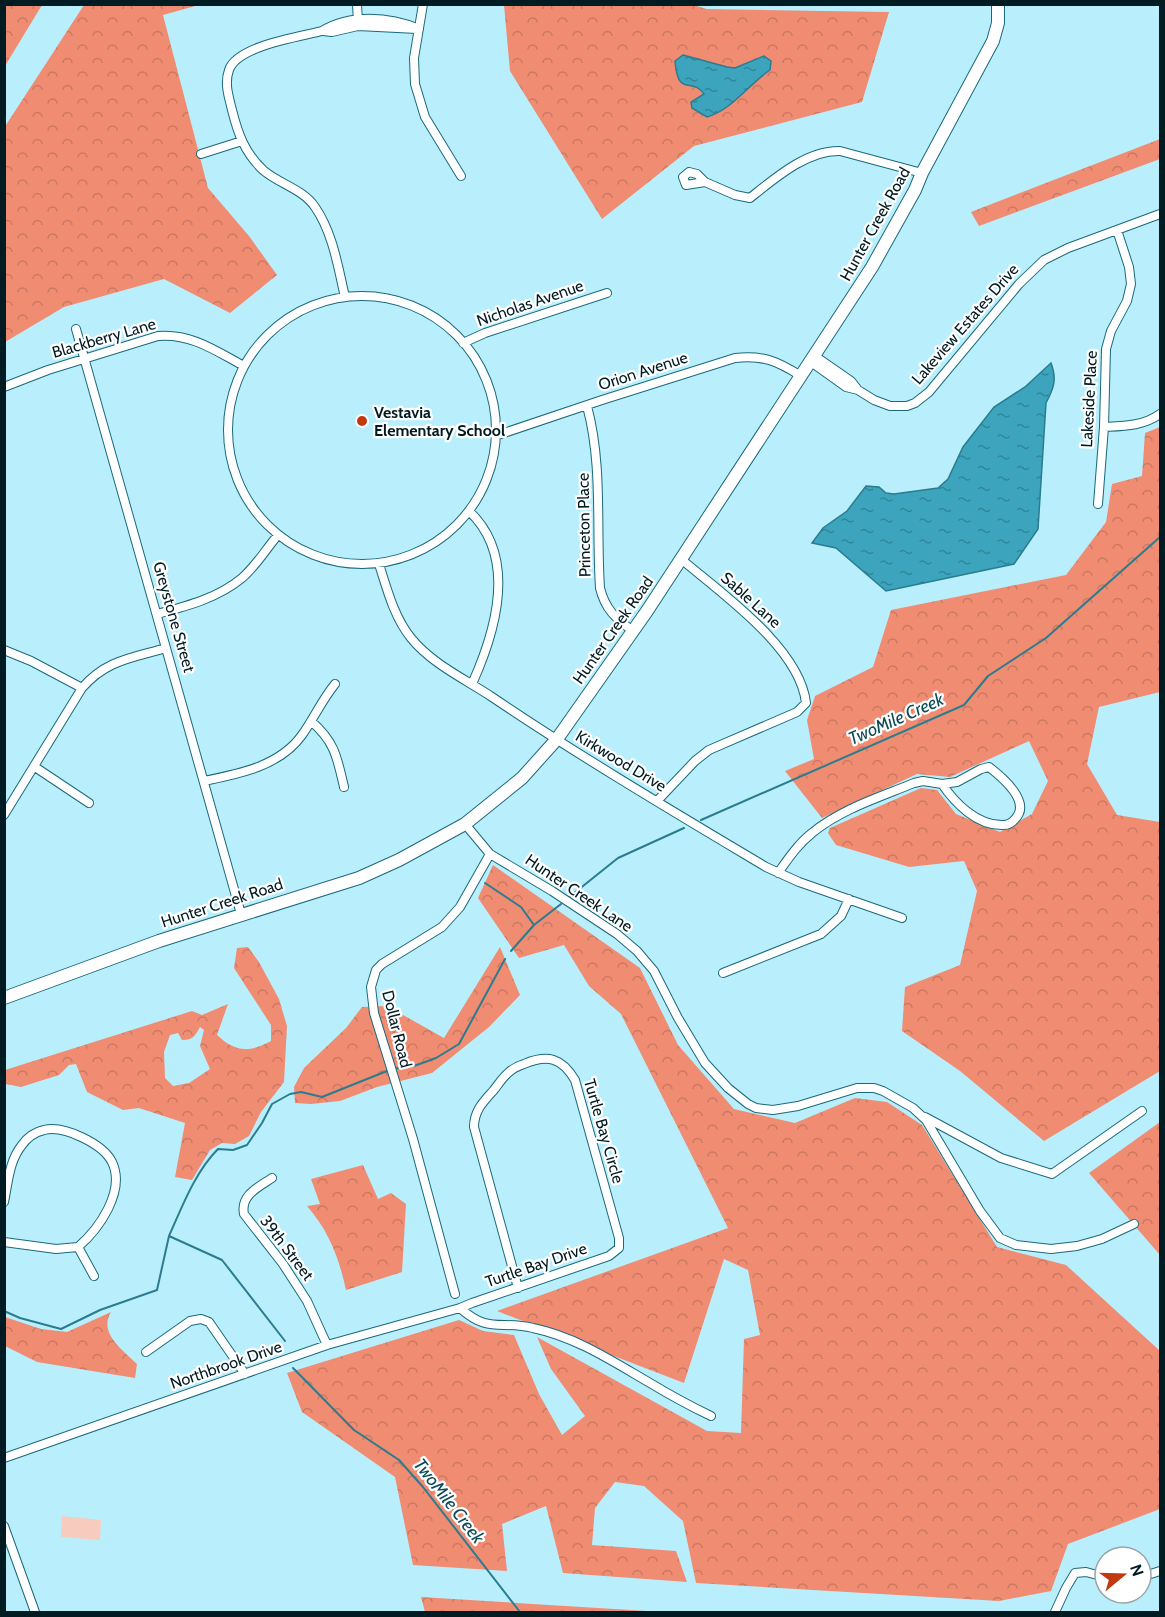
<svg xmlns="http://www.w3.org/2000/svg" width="1165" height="1617" font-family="Cabin,sans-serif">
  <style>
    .green { fill: #f8cbbf }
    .forest { fill: url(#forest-crowns); fill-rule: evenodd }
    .water { fill: url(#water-ripples); stroke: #2a7c8e; stroke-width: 1.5 }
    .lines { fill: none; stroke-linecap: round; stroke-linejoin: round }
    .stream { stroke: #2a7c8e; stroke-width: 2 }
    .minor-casing { stroke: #1a697a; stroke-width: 10 }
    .secondary-casing { stroke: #1a697a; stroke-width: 14 }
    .minor { stroke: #fff; stroke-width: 8 }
    .secondary { stroke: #fff; stroke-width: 12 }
    .poi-dot { fill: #c2390d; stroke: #fff; stroke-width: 2 }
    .labels { text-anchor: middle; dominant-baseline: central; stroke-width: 4.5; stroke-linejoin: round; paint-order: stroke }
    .street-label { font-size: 16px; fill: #001b22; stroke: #fff }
    .poi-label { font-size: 16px; font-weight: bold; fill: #001b22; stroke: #fff; text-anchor: start }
    .water-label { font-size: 18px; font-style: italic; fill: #0b4a57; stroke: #fff }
  </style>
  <defs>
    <pattern id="forest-crowns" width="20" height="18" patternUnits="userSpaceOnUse" patternTransform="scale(1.5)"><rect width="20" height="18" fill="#ef8c72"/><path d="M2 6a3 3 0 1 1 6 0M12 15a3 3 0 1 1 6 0" fill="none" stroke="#cb7862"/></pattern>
    <pattern id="water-ripples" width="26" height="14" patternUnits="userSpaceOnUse" patternTransform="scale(1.5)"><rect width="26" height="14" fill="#3ca5bd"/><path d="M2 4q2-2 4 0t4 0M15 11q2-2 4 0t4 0" fill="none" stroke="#308699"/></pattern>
  </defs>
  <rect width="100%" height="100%" fill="#b9effd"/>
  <path class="green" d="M 62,1516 L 101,1520 L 100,1540 L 61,1537 Z"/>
  <path class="forest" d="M 5,4 L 42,5 L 5,66 L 4,5 Z
    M 690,4 L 707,9 L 889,12 L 862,102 L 694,146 L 602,219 L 510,71 L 504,5 Z
    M 84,5 L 199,5 L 163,15 L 208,188 L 249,236 L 277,275 L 230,313 L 164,279 L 64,307 L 5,342 L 4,128 Z
    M 1160,139 L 1160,159 L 979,226 L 971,212 Z
    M 1160,427 L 1160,692 L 1099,707 L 1087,764 L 1117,815 L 1160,822 L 1160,1071 L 1044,1141 L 960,1071 L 902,1031 L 905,987 L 960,965 L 977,891 L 964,861 L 909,867 L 836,845 L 828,833 L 830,828 L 921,788 L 937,790 L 956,814 L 1000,832 L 1032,814 L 1048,781 L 1029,741 L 950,777 L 917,774 L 822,818 L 785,771 L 814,759 L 807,720 L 815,696 L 873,667 L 891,610 L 1066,575 L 1106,522 L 1112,484 L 1142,476 L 1145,433 Z
    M 493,865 L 640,968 L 678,1045 L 734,1109 L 795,1123 L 855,1098 L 887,1102 L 922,1125 L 997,1247 L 1066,1265 L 1160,1351 L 1160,1509 L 1068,1544 L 1051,1591 L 999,1601 L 696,1583 L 683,1521 L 644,1486 L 615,1482 L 595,1508 L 592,1545 L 676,1551 L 687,1582 L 563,1573 L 546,1506 L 502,1524 L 507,1571 L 413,1565 L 395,1477 L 302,1412 L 287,1373 L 459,1320 L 483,1331 L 514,1335 L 539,1394 L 562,1435 L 585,1416 L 551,1369 L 537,1337 L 707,1431 L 741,1433 L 744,1339 L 760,1335 L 748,1270 L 724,1259 L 684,1383 L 497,1311 L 728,1228 L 621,1014 L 589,986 L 564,945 L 519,958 L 478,898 Z
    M 248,947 L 259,962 L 279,999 L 287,1026 L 284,1082 L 261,1112 L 249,1136 L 235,1144 L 222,1143 L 210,1150 L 192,1180 L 175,1177 L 185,1123 L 139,1108 L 123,1110 L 87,1092 L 76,1064 L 69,1065 L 59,1075 L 21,1087 L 6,1084 L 5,1070 L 192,1011 L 202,1015 L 228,1004 L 217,1035 C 235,1052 249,1053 271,1041 L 271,1025 L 234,968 L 237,948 ZM 200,1027 L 204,1030 L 200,1046 L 210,1069 L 189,1083 L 173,1086 L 165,1078 L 164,1052 L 170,1035 L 178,1033 L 182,1040 C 193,1040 195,1036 200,1027 Z
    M 500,947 L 520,995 L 489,1027 L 432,1073 L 377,1087 L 340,1101 L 311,1104 L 295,1103 L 294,1087 L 304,1068 L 346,1028 L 362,1007 L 387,1006 L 444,1038 Z
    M 1160,1122 L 1160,1255 L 1089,1173 Z
    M 363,1165 L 378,1199 L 391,1193 L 406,1204 L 402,1272 L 346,1290 C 339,1258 329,1231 307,1206 L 320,1204 L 311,1179 Z
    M 111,1312 C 98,1333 123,1350 137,1364 L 135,1378 L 37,1362 L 5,1346 L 5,1317 L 41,1329 L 67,1332 Z
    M 421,1597 L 647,1611 L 648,1612 L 425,1612 Z"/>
  <path class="water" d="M 683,55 L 727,67 L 735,68 L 764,56 L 771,61 L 770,70 C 749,84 732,110 707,117 L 692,108 L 691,102 L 704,94 C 692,76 678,99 675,61 Z
    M 1051,363 C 1057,379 1054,388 1046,403 L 1038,529 L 1014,564 L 886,591 L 836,548 L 812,543 L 823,528 L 847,511 L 866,486 L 879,487 L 886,493 L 894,494 L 938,488 L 948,479 L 963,447 L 994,407 L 1025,387 Z"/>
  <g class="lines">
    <path class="stream" d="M 701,820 L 964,705 L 988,676 L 1046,638 L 1160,537
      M 485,883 L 521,907 L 534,925
      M 568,898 L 618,858 L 684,828
      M 511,951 L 534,925 L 561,904
      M 393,1069 L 414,1066 L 436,1058 L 459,1044 L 505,959
      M 169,1236 C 182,1207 195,1172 218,1149 L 233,1150 L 247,1145 L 262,1123 L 272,1104 L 290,1094 L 301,1092 L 322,1097 L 387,1071
      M 4,1311 L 20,1318 L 61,1329 L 100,1310 L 157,1290 L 169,1236 L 222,1260 L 285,1341
      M 293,1368 L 354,1430 L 399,1460 L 423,1487 L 520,1612"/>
    <defs>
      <path id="minor" d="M 357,4 L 358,22
        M 423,4 L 414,58 L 415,84 L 425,117 L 461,176
        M 323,31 L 332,32 L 358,26 L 417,29
        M 201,154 L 242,141
        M 689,172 L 697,174 L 705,182 L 686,185 L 683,177 Z
        M 705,182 L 735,195 L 750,198 C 775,178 807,150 840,151 L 922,173
        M228 430a134 134 0 1 1 268 0a134 134 0 1 1-268 0Z
        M 345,297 C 338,267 333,233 315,207 C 303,189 279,184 263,170 C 245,153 238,134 232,110 C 229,97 224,84 229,70 C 237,46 299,37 322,31 C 350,14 389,16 419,29
        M 76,329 L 241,914
        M 463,343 L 485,333 L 607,293
        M 815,356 L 851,381 L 858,390
        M 811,362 L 846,387 L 858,390 L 874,400 L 890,406 L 907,406 L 915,403 L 929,392 L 1019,284 L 1044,260 L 1068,248 L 1160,214
        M 4,387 L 48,370 L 158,336 C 191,333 216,351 244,366
        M 587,406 C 603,465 596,527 600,588 C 605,609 616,619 633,631
        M 1104,427 C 1125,426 1143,426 1160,414
        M 495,436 L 602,400 L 735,358 C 764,355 777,361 801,376
        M 1098,504 L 1104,427 L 1106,349 L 1111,331 L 1127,301 L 1131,284 L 1129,267 L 1117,230
        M 469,511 C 518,557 496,631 472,684
        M 379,564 C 387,589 394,617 411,638 C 432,664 465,679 492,697 C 581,757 674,812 766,867 L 799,882 L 902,918
        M 157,614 C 187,606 218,598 242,578 C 256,566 266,549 278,535
        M 4,650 L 31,661 L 82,688
        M 311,721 C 335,742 337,757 344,787
        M 35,767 L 89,803
        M 989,767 C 1002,777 1032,802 1015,819 C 1012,823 1008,825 1003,825 C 977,826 955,803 942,784 L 957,782 L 981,769 Z
        M 204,781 C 239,774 280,766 302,735 C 314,718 322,700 335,684
        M 658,800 L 695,761 L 709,750 L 797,712 L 806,703 C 800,648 721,593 681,559
        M 4,815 L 82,688 C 106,660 132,658 166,648
        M 465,824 L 490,854 L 552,891 L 617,934 L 637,951 L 654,971 L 678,1018 L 705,1063 L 728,1088 L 748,1104 L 756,1108 L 773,1110 L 798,1106 L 857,1088 L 874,1088 L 883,1091 L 913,1108 L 926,1120 L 980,1211 L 1000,1238 L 1016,1245 L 1051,1249 L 1077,1246 L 1102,1239 L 1134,1224
        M 778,873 C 788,859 798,844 812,833 C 841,809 880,797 914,783 L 923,781 L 942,784
        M 723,973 L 821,934 L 841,916 L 849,899
        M 925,1117 L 1001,1158 L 1052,1174 L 1142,1111
        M 272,1178 C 259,1187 240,1195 244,1214 L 283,1264 L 307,1301 L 327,1345
        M 4,1202 C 8,1183 9,1161 22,1145 C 27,1138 35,1132 44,1130 C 64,1125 103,1144 112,1162 C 126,1191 99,1229 78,1247
        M 4,1242 L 56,1249 L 78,1247
        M 78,1247 L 94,1276
        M 455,1294 L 413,1139 L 374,1013 L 371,987 L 376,970 L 382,964 L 442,927 L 460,907 L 490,854
        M 460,1308 C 489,1334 500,1320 533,1328 C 576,1337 612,1361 650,1383 C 670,1395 690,1406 711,1416
        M 146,1352 L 190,1321 L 201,1319 L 209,1322 L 245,1374
        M 4,1458 L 327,1345 L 460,1308 L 472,1303 L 609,1256 L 619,1248 L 619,1238 L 575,1080 C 562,1058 548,1054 524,1064 C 518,1066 513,1068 508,1073 C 502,1078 498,1085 493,1091 C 483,1102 474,1111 474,1127 L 518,1288
        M 4,1526 L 35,1612
        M 1141,1577 L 1160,1571
        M 1055,1612 L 1066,1588 L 1075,1573 L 1086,1572 L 1105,1577"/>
      <path id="secondary" d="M 4,998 L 159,941 L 359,878 L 399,860 L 465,824 L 522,778 L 557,739 L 647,611 L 872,267 L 915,190 L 922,173 L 993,41 L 998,23 L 998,4"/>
    </defs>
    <use href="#minor" class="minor-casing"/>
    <use href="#secondary" class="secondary-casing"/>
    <use href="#minor" class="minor"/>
    <use href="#secondary" class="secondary"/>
  </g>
  <circle class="poi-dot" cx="362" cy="421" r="6"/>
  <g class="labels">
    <g class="street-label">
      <text transform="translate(875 224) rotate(-61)">Hunter Creek Road</text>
      <text transform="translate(530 303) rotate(-19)">Nicholas Avenue</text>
      <text transform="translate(965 324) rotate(-49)">Lakeview Estates Drive</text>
      <text transform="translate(104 338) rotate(-16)">Blackberry Lane</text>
      <text transform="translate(643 371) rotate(-18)">Orion Avenue</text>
      <text transform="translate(1089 399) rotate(-87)">Lakeside Place</text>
      <text transform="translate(584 525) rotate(-91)">Princeton Place</text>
      <text transform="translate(751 600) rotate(42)">Sable Lane</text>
      <text transform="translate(174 617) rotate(74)">Greystone Street</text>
      <text transform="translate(613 630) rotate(-55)">Hunter Creek Road</text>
      <text transform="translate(621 761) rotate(31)">Kirkwood Drive</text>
      <text transform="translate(579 893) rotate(34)">Hunter Creek Lane</text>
      <text transform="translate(222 903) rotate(-18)">Hunter Creek Road</text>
      <text transform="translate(397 1029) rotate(76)">Dollar Road</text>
      <text transform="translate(604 1131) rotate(74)">Turtle Bay Circle</text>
      <text transform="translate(287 1248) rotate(53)">39th Street</text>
      <text transform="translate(536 1265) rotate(-19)">Turtle Bay Drive</text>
      <text transform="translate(226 1365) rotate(-19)">Northbrook Drive</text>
    </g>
    <g class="poi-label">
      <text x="374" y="412">Vestavia<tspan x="374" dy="18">Elementary School</tspan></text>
    </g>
    <g class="water-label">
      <text transform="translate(896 719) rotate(-24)">TwoMile Creek</text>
      <text transform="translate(449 1501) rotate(52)">TwoMile Creek</text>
    </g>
  </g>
  <rect width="1165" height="1617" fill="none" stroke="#001b22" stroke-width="12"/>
  <g transform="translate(1123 1575) rotate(71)"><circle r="28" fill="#ffffff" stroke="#99a4a7" stroke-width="1.5"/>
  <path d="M0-4.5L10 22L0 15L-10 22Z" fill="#c2390d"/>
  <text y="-9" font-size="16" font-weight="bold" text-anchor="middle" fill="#001b22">N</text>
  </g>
</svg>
